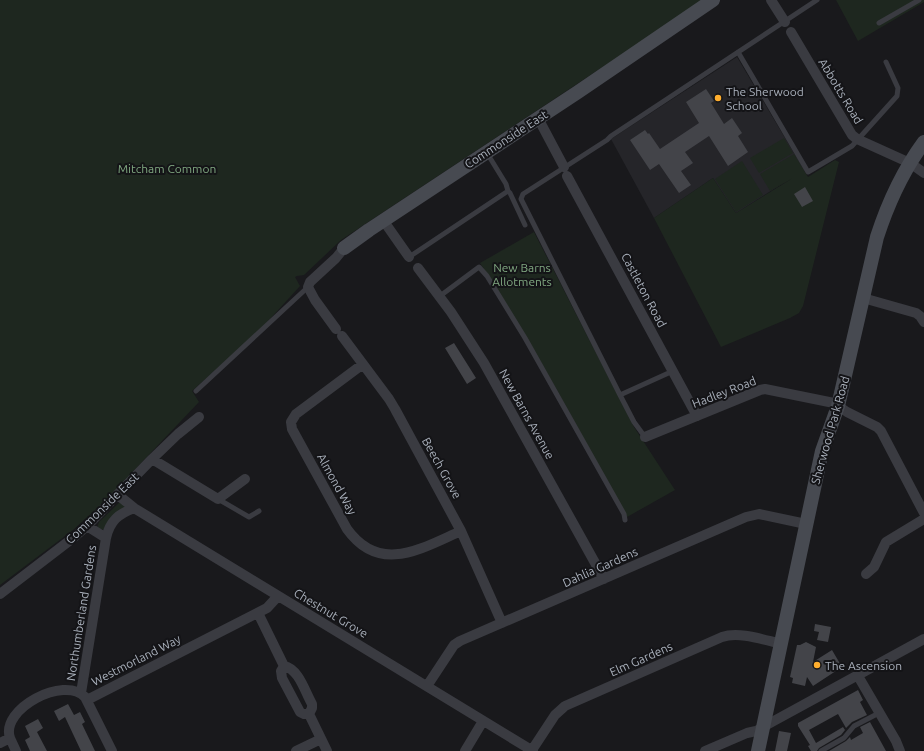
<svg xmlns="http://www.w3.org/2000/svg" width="924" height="751" font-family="Ubuntu,sans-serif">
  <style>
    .built { fill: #252529 }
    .green { fill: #1e271f }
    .building { fill: #434449 }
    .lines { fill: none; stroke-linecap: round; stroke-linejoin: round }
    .lane { stroke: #3a3b41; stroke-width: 5 }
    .street { stroke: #3a3b41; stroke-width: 10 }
    .secondary { stroke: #474a51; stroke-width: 14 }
    .poi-dot { fill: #ffae2e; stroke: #141417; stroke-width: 1.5 }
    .labels { text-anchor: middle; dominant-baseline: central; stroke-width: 4; stroke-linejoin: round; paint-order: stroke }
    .poi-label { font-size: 12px; fill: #aab1bc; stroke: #141417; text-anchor: start }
    .street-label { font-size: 12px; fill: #aab1bc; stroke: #141417 }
    .park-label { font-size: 12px; fill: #80a881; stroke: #141417 }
  </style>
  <rect width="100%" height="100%" fill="#19191c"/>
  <path class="built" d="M 737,57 L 804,170 L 736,213 L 713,178 L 654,218 L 611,139 Z"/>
  <path class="green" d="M 0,0 L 704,0 L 341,240 L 304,275 L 297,276 L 295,277 L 300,286 L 259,331 L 192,391 L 199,402 L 104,502 L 73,530 L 0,585 Z
    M 836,0 L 924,0 L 924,2 L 858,41 Z
    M 784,138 L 793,153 L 759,173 L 750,158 Z
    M 794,154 L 808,177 L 835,160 L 839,162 L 803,306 L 799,313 L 790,318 L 721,347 L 654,218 L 713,178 L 736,213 L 793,178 L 770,191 L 760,174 Z
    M 742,161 L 763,195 L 736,212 L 715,179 Z
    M 534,232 L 634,427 L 675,490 L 627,517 C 580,432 534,345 480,263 Z
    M 120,502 L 126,506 L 104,529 L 101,530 L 97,528 L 99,522 Z"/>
  <path class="building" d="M 706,89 L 714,101 L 711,103 L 724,124 L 732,118 L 742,133 L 738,136 L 748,152 L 728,166 L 709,136 L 685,152 L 693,163 L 681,171 L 691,185 L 679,193 L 659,164 L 650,170 L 630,140 L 645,130 L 648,134 L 649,133 L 660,149 L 699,123 L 686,102 Z
    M 805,187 L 813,201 L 802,207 L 794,194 Z
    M 454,343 L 476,378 L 467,384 L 445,348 Z
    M 815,624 L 831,627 L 828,642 L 817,640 L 819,632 L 814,631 Z
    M 806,642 L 816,647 L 813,662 L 832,650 L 842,667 L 813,686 L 807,677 L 805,686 L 792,683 L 793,678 L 790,677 L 797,645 L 800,645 Z
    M 858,690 L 863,700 L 860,702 L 867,715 L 852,722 L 846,728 L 838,714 L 809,730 L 816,743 L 843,727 L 845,730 L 841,735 L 819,748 L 817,751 L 811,751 L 808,746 L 810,745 L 798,726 L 798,723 Z
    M 68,704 L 74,715 L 80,712 L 85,722 L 82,724 L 95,751 L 81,751 L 65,717 L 59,721 L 54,711 Z
    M 38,719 L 43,728 L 37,732 L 47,751 L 30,751 L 25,740 L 30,737 L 25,726 Z
    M 870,722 L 886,751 L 829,751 L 846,741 L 850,737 L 851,740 L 863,733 L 860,727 Z
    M 779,731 L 791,733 L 787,751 L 775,751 Z"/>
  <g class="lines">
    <path class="lane" d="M 879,23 L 919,0
      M 738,52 L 808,172 L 852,146 L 897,96 L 898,88 L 886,62
      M 508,191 L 510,193 L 525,225
      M 409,257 L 508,191 L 506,184 L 487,153
      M 440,296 L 479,267 L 487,276 L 525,338 L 624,514 L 625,520
      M 673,371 L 620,395 L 521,199 L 523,194 L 607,140 L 611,136 L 817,0
      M 196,391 L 308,287
      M 620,395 L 634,422 L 645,437
      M 218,499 L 249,517 L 259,511
      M 821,751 L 844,738 L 854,726 L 879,713"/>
    <path class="street" d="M 771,0 L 785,22
      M 791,32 L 852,135 L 857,139 L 910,163 L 924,173
      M 538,118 L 564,167
      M 567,176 L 697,416
      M 383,220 L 409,257
      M 418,268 L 451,312 L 484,363 L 604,579
      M 863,298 L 916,313 L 920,316 L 924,322
      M 336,329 L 315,300 L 308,287 L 310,282 L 336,258 L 344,248
      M 342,336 L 389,399 L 395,409 L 461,531 L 502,623
      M 363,364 L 296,414 L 291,422 L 292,429 L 347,529 C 380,575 422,548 461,531
      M 645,437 L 760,390 L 765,389 L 834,403 L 847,412 L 877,427 L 881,431 L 924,513
      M 152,459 L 218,499 L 245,479
      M 118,495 L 134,508 L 533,751
      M 106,538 C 110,521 118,514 134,508
      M 866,574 L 874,567 L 886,542 L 924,519
      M 0,594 L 73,538 L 87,526 L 152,459 L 178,434 L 199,417
      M 258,613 L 284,666 C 299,669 305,692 312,704 L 312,708 L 309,714 L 327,751
      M 284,666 L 281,671 L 282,678 L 300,712 L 304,714 L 309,714
      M 858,676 L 896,741 L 900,751
      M 427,686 L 454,645 L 460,641 L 746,517 L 759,514 L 806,524
      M 81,693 L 106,538 L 87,526
      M 87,700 L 267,608 L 278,596
      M 10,738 L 16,751
      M 0,743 L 10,738 C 0,709 64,675 85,697 L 112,751
      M 532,750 L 555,715 L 565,706 L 722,637 C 739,631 764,640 782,644
      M 296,751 L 321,739
      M 465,751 L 483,721
      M 705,751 L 747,733 L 756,731 L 772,722 L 924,639"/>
    <path class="secondary" d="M 344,248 L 369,230 L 578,92 L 713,0
      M 758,751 L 822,451 L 838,406 L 877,237 C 888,203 902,172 924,142"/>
  </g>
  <g class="poi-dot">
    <circle cx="718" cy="98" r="4"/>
    <circle cx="817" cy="665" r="4"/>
  </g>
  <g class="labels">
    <g class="poi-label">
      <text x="726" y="91">The Sherwood<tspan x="726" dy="14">School</tspan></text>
      <text x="825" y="665">The Ascension</text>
    </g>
    <g class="street-label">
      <text transform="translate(841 91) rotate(59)">Abbotts Road</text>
      <text transform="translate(506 139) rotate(-33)">Commonside East</text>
      <text transform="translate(644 290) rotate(62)">Castleton Road</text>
      <text transform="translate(724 392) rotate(-21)">Hadley Road</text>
      <text transform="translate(527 414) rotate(61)">New Barns Avenue</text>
      <text transform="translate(830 430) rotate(-74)">Sherwood Park Road</text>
      <text transform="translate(442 468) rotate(61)">Beech Grove</text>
      <text transform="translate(337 484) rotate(61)">Almond Way</text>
      <text transform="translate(102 508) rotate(-44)">Commonside East</text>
      <text transform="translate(600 567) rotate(-24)">Dahlia Gardens</text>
      <text transform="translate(81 613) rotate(-81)">Northumberland Gardens</text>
      <text transform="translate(331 613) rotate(31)">Chestnut Grove</text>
      <text transform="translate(641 659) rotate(-24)">Elm Gardens</text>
      <text transform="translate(136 660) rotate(-27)">Westmorland Way</text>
    </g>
    <g class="park-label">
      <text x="167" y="168">Mitcham Common</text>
      <text x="522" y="267">New Barns<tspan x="522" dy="14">Allotments</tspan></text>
    </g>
  </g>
</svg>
